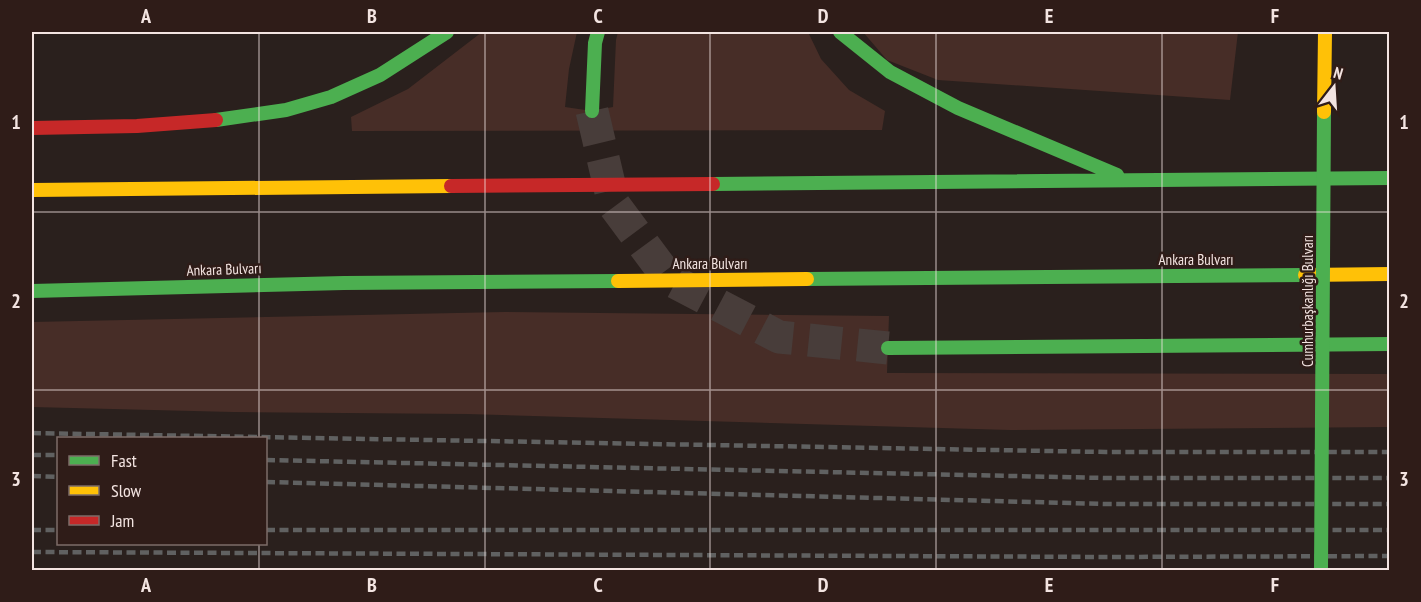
<svg xmlns="http://www.w3.org/2000/svg" width="1421" height="602" font-family="'PT Sans Narrow',sans-serif">
  <style>
    .green { fill: #472d27 }
    .lines { fill: none; stroke-linecap: round; stroke-linejoin: round }
    .primary-tunnel { stroke: #483d3a; stroke-width: 33; stroke-dasharray: 33 16; stroke-linecap: butt }
    .fast { stroke: #4caf50; stroke-width: 14 }
    .slow { stroke: #ffc107; stroke-width: 14 }
    .jam { stroke: #c62828; stroke-width: 14 }
    .rail { stroke: #606161; stroke-width: 4.5; stroke-dasharray: 9 4.5; stroke-linecap: butt }
    .fast-bridge { stroke: #4caf50; stroke-width: 14 }
    .slow-bridge { stroke: #ffc107; stroke-width: 14 }
    .grid { fill: none; stroke: #f3e4e1; stroke-width: 1.5; stroke-opacity: 0.55 }
    .labels { text-anchor: middle; dominant-baseline: central; stroke-width: 5; stroke-linejoin: round; paint-order: stroke }
    .street-label { font-size: 15px; fill: #f3e4e1; stroke: #2f1c18 }
    .neatline { fill: none; stroke: #f3e4e1; stroke-width: 2 }
    .grid-label { font-size: 20px; text-anchor: middle; font-weight: bold; fill: #f3e4e1 }
  </style>
  <rect width="100%" height="100%" fill="#2a201d"/>
  <path class="green" d="M 482,32 L 577,32 L 569,69 L 565,107 L 592,111 L 613,107 L 616,40 L 618,32 L 808,32 L 821,59 L 849,90 L 885,111 L 882,130 L 352,131 L 351,117 L 408,89 Z
    M 863,32 L 1238,32 L 1230,100 L 938,80 L 887,60 Z
    M 504,312 L 889,316 L 887,373 L 1389,374 L 1389,427 L 1010,430 L 467,414 L 233,412 L 32,407 L 32,322 Z"/>
  <g class="lines">
    <path class="primary-tunnel" d="M 592,111 L 614,205 L 669,279 L 779,337 L 888,348"/>
    <path class="fast" d="M 840,32 L 890,72 L 958,108 L 1117,175
      M 592,111 L 595,43 L 598,32
      M 216,120 L 286,110 L 331,97 L 380,75 L 447,32
      M 713,184 L 1390,178
      M 807,279 L 1305,275
      M 32,291 L 344,283 L 618,281
      M 888,348 L 1390,344"/>
    <path class="slow" d="M 32,190 L 451,186
      M 1305,275 L 1390,274
      M 618,281 L 807,279"/>
    <path class="jam" d="M 32,128 L 137,126 L 216,120
      M 451,186 L 713,184"/>
    <path class="rail" d="M 32,433 L 1106,452 L 1390,452
      M 32,455 L 58,455
      M 266,460 L 1106,478 L 1390,478
      M 32,476 L 58,477
      M 266,482 L 1107,504 L 1390,504
      M 32,530 L 58,530
      M 266,530 L 1390,530
      M 32,552 L 1108,557 L 1390,556"/>
    <path class="fast-bridge" d="M 1321,570 L 1324,112"/>
    <path class="slow-bridge" d="M 1324,112 L 1325,32"/>
  </g>
  <path class="grid" d="M 259,32 L 259,438M 485,32 L 485,570M 710,32 L 710,570M 936,32 L 936,570M 1162,32 L 1162,570M 32,212 L 1390,212M 32,390 L 1390,390M 259,544 L 259,570"/>
  <g class="labels">
    <g class="street-label">
      <text x="1196" y="259">Ankara Bulvarı</text>
      <text x="710" y="263">Ankara Bulvarı</text>
      <text transform="translate(224 269) rotate(-2)">Ankara Bulvarı</text>
      <text transform="translate(1307 301) rotate(-90)">Cumhurbaşkanlığı Bulvarı</text>
    </g>
  </g>
  <rect width="1421" height="602" fill="none" stroke="#2f1c18" stroke-width="66"/>
  <rect x="57" y="437" width="210" height="108" fill="#2f1c18" stroke="#7d6c68" stroke-width="1.5"/>
  <rect x="69" y="456" width="30" height="9" fill="#4caf50" stroke="#7d6c68" stroke-width="1.5"/>
  <text x="111" y="467" font-size="18" fill="#f3e4e1">Fast</text>
  <rect x="69" y="486" width="30" height="9" fill="#ffc107" stroke="#7d6c68" stroke-width="1.5"/>
  <text x="111" y="497" font-size="18" fill="#f3e4e1">Slow</text>
  <rect x="69" y="516" width="30" height="9" fill="#c62828" stroke="#7d6c68" stroke-width="1.5"/>
  <text x="111" y="527" font-size="18" fill="#f3e4e1">Jam</text>
  <g transform="translate(1334 87) rotate(17)" stroke="#2f1c18" stroke-width="4.5" paint-order="stroke">
  <path d="M0-4.5L10 22L0 15L-10 22Z" fill="#f3e4e1"/>
  <text y="-9" font-size="16" font-weight="bold" text-anchor="middle" fill="#f3e4e1">N</text>
  </g>
  <rect x="33" y="33" width="1355" height="536" class="neatline"/>
  <g class="grid-label">
    <text x="146" y="23">A</text>
    <text x="372" y="23">B</text>
    <text x="598" y="23">C</text>
    <text x="823" y="23">D</text>
    <text x="1049" y="23">E</text>
    <text x="1275" y="23">F</text>
    <text x="16" y="129">1</text>
    <text x="1404" y="129">1</text>
    <text x="16" y="308">2</text>
    <text x="1404" y="308">2</text>
    <text x="16" y="486">3</text>
    <text x="1404" y="486">3</text>
    <text x="146" y="592">A</text>
    <text x="372" y="592">B</text>
    <text x="598" y="592">C</text>
    <text x="823" y="592">D</text>
    <text x="1049" y="592">E</text>
    <text x="1275" y="592">F</text>
  </g>
</svg>
